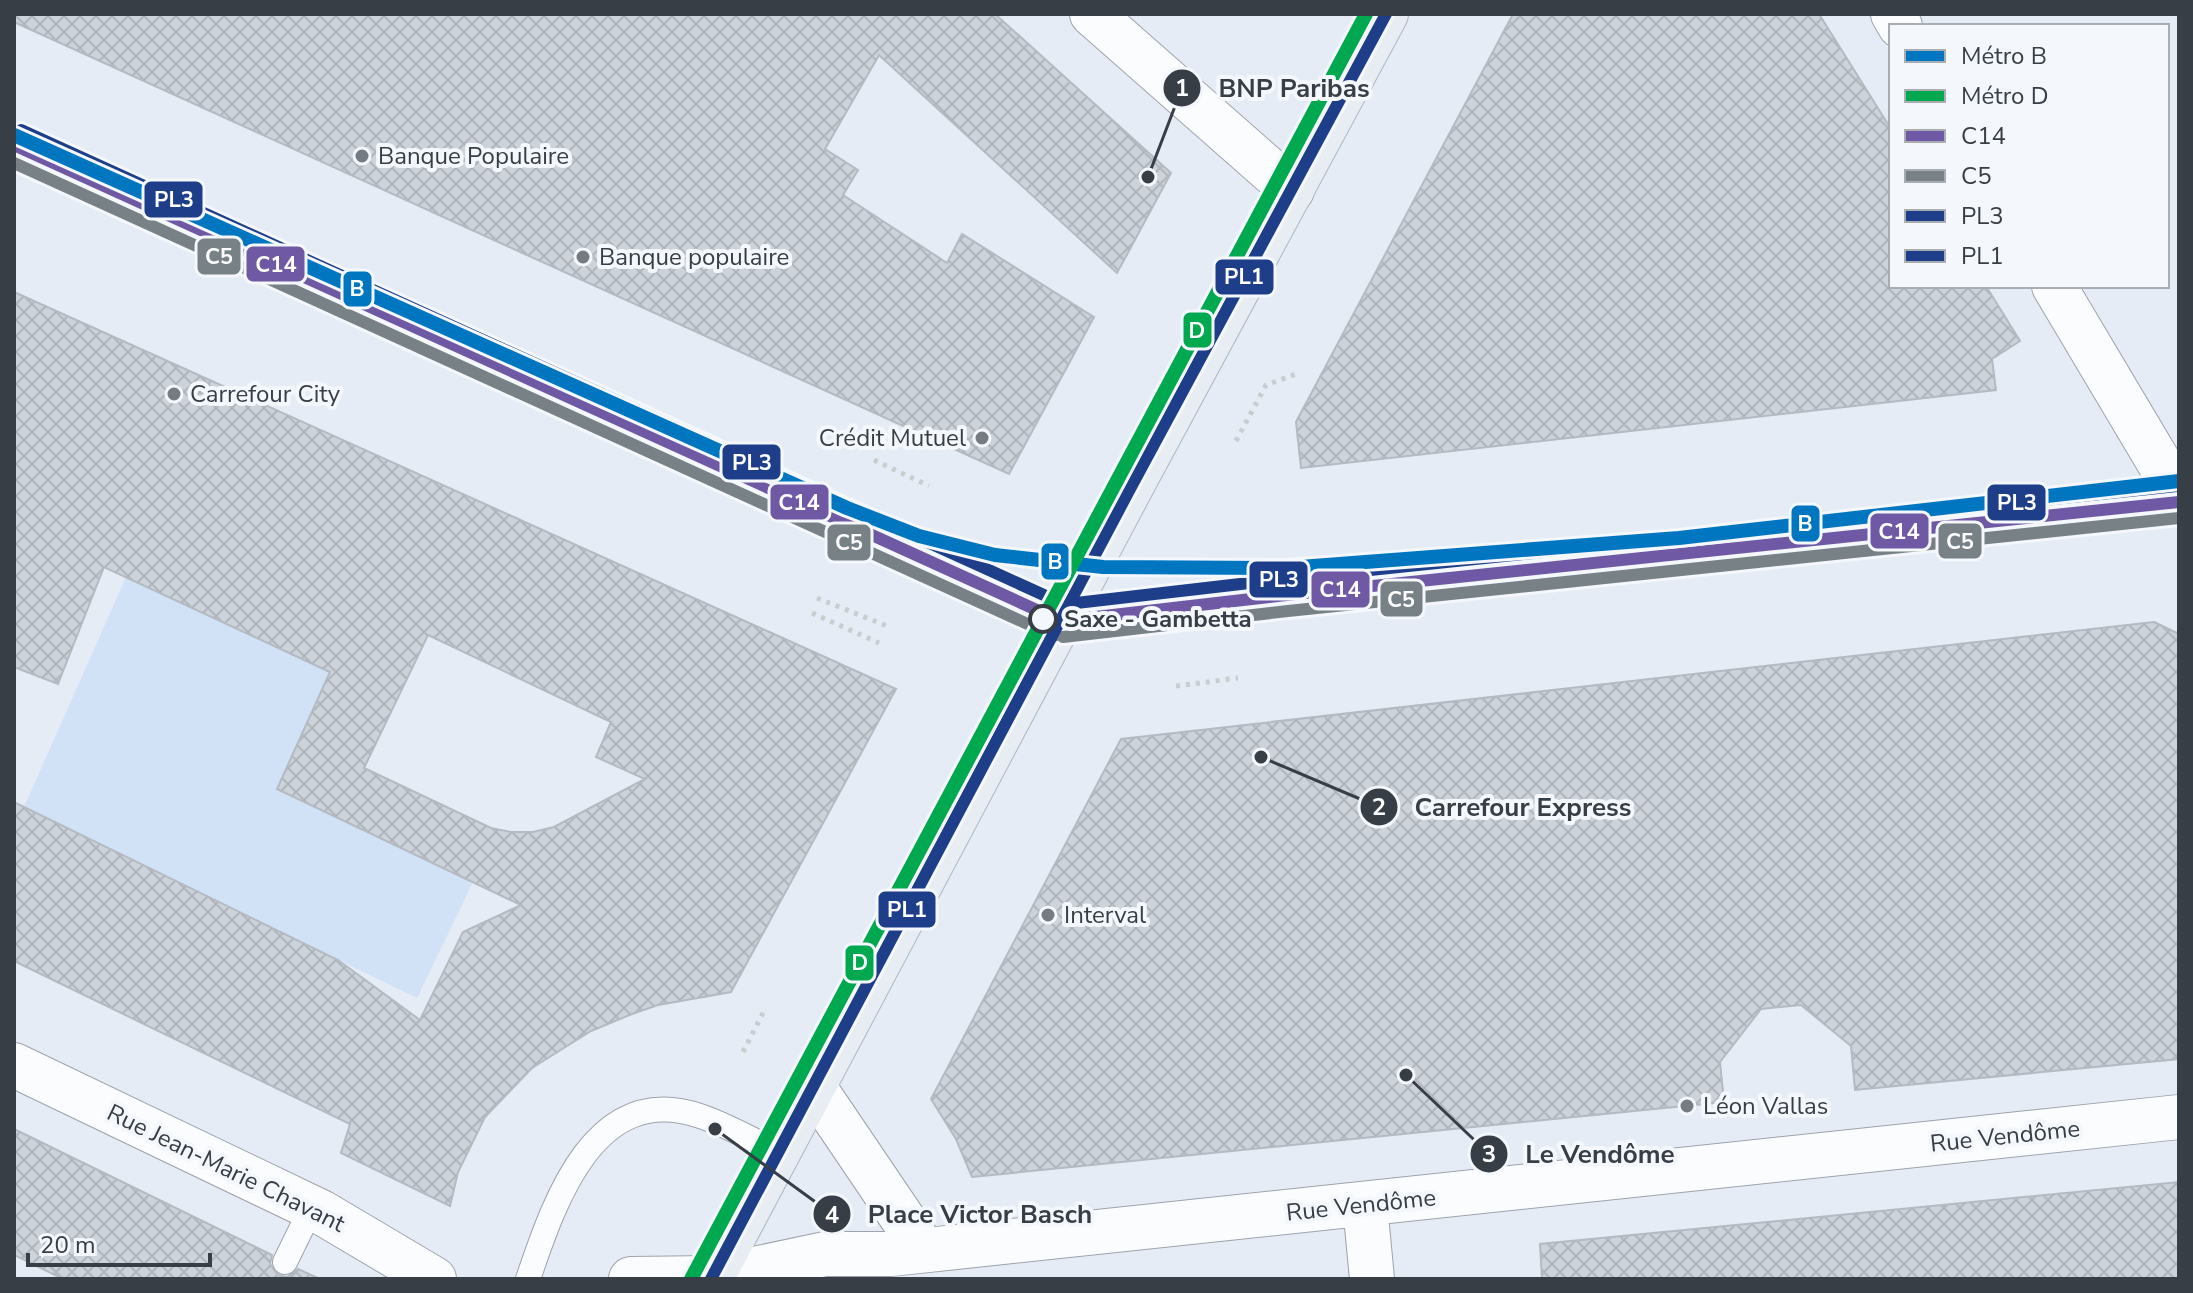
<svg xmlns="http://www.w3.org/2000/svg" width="2193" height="1293" font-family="'Nunito Sans',sans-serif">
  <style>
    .green { fill: #d1e1f6 }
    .building { fill: url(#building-cross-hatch); stroke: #b4bac2; stroke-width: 2; fill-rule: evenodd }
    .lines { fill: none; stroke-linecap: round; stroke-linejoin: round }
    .service-casing { stroke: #9ea3ab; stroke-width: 26 }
    .minor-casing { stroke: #9ea3ab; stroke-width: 46 }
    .secondary-casing { stroke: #9ea3ab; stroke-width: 46 }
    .primary-casing { stroke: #acb7c5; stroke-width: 46 }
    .path { stroke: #c8cdd0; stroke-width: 5; stroke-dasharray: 4 6; stroke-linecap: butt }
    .service { stroke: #fbfcfe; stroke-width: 24 }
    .minor { stroke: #fbfcfe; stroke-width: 44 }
    .secondary { stroke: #f2f4f9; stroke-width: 44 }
    .primary { stroke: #e8edf4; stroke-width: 44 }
    .bus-1-casing { stroke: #f4f7fb; stroke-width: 18 }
    .bus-2-casing { stroke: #f4f7fb; stroke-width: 18 }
    .bus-3-casing { stroke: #f4f7fb; stroke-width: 18 }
    .bus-4-casing { stroke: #f4f7fb; stroke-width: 18 }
    .bus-1 { stroke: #6f59a5; stroke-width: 12 }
    .bus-2 { stroke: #778186; stroke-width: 12 }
    .bus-3 { stroke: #1e3e89; stroke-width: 12 }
    .bus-4 { stroke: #1e3e89; stroke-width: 12 }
    .metro-1-casing { stroke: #f4f7fb; stroke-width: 20 }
    .metro-2-casing { stroke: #f4f7fb; stroke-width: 20 }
    .metro-1 { stroke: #0076c0; stroke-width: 14 }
    .metro-2 { stroke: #00a950; stroke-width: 14 }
    .poi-dot { fill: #747b83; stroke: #f4f7fb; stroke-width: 3 }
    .stop-dot { fill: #f4f7fb; stroke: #373e46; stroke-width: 4 }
    .labels { text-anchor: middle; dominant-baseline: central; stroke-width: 8; stroke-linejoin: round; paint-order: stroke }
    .poi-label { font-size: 24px; fill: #373e46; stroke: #f4f7fb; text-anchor: start }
    .stop-label { font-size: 24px; font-weight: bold; fill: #373e46; stroke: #f4f7fb; text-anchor: start }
    .street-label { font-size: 24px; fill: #373e46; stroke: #f4f7fb }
    .leader { fill: none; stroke: #373e46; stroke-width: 3 }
    .callout-dot { fill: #373e46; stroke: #f4f7fb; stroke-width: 3 }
    .mark-label { font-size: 24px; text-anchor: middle; font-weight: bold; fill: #fff }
    .callout-label { font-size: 26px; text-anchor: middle; font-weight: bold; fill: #373e46; stroke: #f4f7fb; stroke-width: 8; stroke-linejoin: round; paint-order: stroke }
    .line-badge { stroke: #f4f7fb; stroke-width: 3 }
    .badge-label { font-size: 22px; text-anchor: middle; font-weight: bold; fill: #fff }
  </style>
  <defs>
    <pattern id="building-cross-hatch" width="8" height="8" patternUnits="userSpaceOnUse" patternTransform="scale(2)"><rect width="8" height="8" fill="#cdd3db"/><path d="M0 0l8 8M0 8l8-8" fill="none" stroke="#b1b6bd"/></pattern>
  </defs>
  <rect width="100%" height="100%" fill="#e5ecf5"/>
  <path class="green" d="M 126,577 L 330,671 L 277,789 L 473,882 L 417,998 L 24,807 Z"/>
  <path class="building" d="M 14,14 L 995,14 L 1171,173 L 1117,273 L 879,55 L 825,149 L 858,170 L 843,195 L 947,263 L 962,234 L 1094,317 L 1009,474 L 14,22 Z
    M 1513,14 L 1819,14 L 1891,129 L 1891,286 L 1986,286 L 2020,341 L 1992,359 L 1996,390 L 1301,468 L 1296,422 Z
    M 14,292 L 896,689 L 731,992 L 658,1005 L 632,1014 L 591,1031 L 532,1068 L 485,1117 L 458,1172 L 450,1206 L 341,1153 L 350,1124 L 14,961 L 14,802 L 338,960 L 420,1020 L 463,932 L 521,905 L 277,789 L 330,672 L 104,567 L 58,684 L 14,667 ZM 428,635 L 611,722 L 596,757 L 645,779 L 554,827 L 533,832 L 511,832 L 491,828 L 364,768 Z
    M 2154,622 L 2179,634 L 2179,1059 L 1855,1090 L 1851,1046 L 1801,1005 L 1761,1009 L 1720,1062 L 1724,1102 L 972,1177 L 956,1139 L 931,1099 L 1121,739 Z
    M 14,1129 L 272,1255 L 270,1264 L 278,1275 L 287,1277 L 298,1269 L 320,1279 L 63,1279 L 14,1255 Z
    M 2179,1182 L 2179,1279 L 1542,1279 L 1540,1244 Z"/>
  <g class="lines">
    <defs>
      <path id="service" d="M 285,1262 L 312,1207
        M 528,1279 C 554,1203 594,1080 700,1116 C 727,1125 752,1140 778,1152"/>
      <path id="minor" d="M 1092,14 L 1292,190
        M 1893,14 L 1900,26
        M 2054,286 L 2179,496
        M 14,1065 L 321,1212 L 434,1279
        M 813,1086 L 924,1250
        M 1365,1205 L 1372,1279
        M 631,1279 L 712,1278 L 825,1254 L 891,1254 L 2179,1117"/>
      <path id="secondary" d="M 14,145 L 1061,621 L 1286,595 L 2179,502"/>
      <path id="primary" d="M 711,1279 L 1131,487 L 1386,14"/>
    </defs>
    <use href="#service" class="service-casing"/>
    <use href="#minor" class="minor-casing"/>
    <use href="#secondary" class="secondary-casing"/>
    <use href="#primary" class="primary-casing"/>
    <path class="path" d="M 1236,441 L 1266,385 L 1296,374
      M 874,460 L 929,486
      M 817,598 L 887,626
      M 812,613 L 879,643
      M 1176,686 L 1238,678
      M 743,1052 L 764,1011"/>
    <use href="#service" class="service"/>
    <use href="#minor" class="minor"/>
    <use href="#secondary" class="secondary"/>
    <use href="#primary" class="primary"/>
    <defs>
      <path id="bus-1" d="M 14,145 L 1061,621
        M 1061,621 L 1286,595 L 2179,502"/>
      <path id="bus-2" d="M 14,163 L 1054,636
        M 1063,637 L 1288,611 L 2179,518"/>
      <path id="bus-3" d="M 21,130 L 1068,606
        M 1059,605 L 1284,579 L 2177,486"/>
      <path id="bus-4" d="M 711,1279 L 1131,487 L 1386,14"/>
    </defs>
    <use href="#bus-1" class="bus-1-casing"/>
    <use href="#bus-2" class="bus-2-casing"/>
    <use href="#bus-3" class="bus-3-casing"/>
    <use href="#bus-4" class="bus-4-casing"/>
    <use href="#bus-1" class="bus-1"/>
    <use href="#bus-2" class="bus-2"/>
    <use href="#bus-3" class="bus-3"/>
    <use href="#bus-4" class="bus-4"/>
    <defs>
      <path id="metro-1" d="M 14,135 L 847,508 L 919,536 L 995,555 L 1103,567 L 1287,568 L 1679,538 L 2179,481"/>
      <path id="metro-2" d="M 691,1279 L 1366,14"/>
    </defs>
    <use href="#metro-1" class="metro-1-casing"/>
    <use href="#metro-2" class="metro-2-casing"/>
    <use href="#metro-1" class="metro-1"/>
    <use href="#metro-2" class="metro-2"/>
  </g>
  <g class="poi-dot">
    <circle cx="362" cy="156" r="8"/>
    <circle cx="583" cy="257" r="8"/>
    <circle cx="174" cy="394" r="8"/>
    <circle cx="982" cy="438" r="8"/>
    <circle cx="1048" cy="915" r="8"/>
    <circle cx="1687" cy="1106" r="8"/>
  </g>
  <circle class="stop-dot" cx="1043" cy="619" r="13"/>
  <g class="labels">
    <g class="poi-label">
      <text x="378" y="156">Banque Populaire</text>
      <text x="599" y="257">Banque populaire</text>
      <text x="190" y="394">Carrefour City</text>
      <text x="966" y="438" text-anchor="end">Crédit Mutuel</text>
      <text x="1064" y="915">Interval</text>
      <text x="1703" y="1106">Léon Vallas</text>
    </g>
    <g class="stop-label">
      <text x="1064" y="619">Saxe - Gambetta</text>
    </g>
    <g class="street-label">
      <text transform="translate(2005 1136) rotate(-6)">Rue Vendôme</text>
      <text transform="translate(226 1168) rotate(26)">Rue Jean-Marie Chavant</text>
      <text transform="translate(1361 1205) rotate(-6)">Rue Vendôme</text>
    </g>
  </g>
  <path class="leader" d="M1148 177L1182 88M1261 757L1379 807M1406 1075L1489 1154M715 1129L832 1214"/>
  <g class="callout-dot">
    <circle cx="1148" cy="177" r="8"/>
    <circle cx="1261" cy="757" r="8"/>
    <circle cx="1406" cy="1075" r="8"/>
    <circle cx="715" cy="1129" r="8"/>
    <circle cx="1182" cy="88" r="20"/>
    <circle cx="1379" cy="807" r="20"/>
    <circle cx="1489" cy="1154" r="20"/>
    <circle cx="832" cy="1214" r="20"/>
  </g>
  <g class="mark-label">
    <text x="1182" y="96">1</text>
    <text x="1379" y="815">2</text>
    <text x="1489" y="1162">3</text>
    <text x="832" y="1223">4</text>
  </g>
  <g class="callout-label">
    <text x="1294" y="97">BNP Paribas</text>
    <text x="1523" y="816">Carrefour Express</text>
    <text x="1600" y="1163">Le Vendôme</text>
    <text x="980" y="1223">Place Victor Basch</text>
  </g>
  <g class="line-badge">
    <rect x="143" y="180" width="61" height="39" rx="8" fill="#1e3e89"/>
    <rect x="196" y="237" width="46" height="39" rx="8" fill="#778186"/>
    <rect x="245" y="245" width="61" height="38" rx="8" fill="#6f59a5"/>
    <rect x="1214" y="258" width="61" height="38" rx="8" fill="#1e3e89"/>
    <rect x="342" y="270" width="31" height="38" rx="8" fill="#0076c0"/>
    <rect x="1182" y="311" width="31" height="38" rx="8" fill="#00a950"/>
    <rect x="721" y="443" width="61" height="38" rx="8" fill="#1e3e89"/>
    <rect x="769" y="483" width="61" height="38" rx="8" fill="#6f59a5"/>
    <rect x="1986" y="483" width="61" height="39" rx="8" fill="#1e3e89"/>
    <rect x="1790" y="504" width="31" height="39" rx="8" fill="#0076c0"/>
    <rect x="1869" y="512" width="61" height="38" rx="8" fill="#6f59a5"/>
    <rect x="1937" y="522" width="46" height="38" rx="8" fill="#778186"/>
    <rect x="826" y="523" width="46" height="39" rx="8" fill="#778186"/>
    <rect x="1040" y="542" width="30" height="39" rx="8" fill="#0076c0"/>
    <rect x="1248" y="560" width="61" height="39" rx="8" fill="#1e3e89"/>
    <rect x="1310" y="570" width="61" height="39" rx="8" fill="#6f59a5"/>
    <rect x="1379" y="580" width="45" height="38" rx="8" fill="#778186"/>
    <rect x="877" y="890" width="60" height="39" rx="8" fill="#1e3e89"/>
    <rect x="844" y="944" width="31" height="38" rx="8" fill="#00a950"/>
  </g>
  <g class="badge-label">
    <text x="174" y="207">PL3</text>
    <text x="219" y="264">C5</text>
    <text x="276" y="272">C14</text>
    <text x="1244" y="284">PL1</text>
    <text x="357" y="296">B</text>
    <text x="1197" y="338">D</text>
    <text x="752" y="470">PL3</text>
    <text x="799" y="510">C14</text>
    <text x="2017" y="510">PL3</text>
    <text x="1805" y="531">B</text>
    <text x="1899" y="539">C14</text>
    <text x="1960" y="549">C5</text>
    <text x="849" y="550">C5</text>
    <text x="1055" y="569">B</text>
    <text x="1279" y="587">PL3</text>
    <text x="1340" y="597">C14</text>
    <text x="1401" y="607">C5</text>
    <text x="907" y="917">PL1</text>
    <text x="860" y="970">D</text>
  </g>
  <rect width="2193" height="1293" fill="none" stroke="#373e46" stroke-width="32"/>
  <rect x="1889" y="24" width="280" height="264" fill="#f4f7fb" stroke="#a8adb3" stroke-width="2"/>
  <rect x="1905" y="50" width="40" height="12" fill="#0076c0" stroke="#a8adb3" stroke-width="2"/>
  <text x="1961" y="64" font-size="24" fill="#373e46">Métro B</text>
  <rect x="1905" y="90" width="40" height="12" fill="#00a950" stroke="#a8adb3" stroke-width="2"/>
  <text x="1961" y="104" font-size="24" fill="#373e46">Métro D</text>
  <rect x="1905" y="130" width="40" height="12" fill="#6f59a5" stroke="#a8adb3" stroke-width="2"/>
  <text x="1961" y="144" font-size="24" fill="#373e46">C14</text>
  <rect x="1905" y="170" width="40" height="12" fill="#778186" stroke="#a8adb3" stroke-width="2"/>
  <text x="1961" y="184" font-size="24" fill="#373e46">C5</text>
  <rect x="1905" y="210" width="40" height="12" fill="#1e3e89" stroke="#a8adb3" stroke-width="2"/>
  <text x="1961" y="224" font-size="24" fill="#373e46">PL3</text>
  <rect x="1905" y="250" width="40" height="12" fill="#1e3e89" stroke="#a8adb3" stroke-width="2"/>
  <text x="1961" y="264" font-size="24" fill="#373e46">PL1</text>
  <path d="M28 1253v12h182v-12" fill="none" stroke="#373e46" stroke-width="4"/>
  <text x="40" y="1253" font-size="24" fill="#373e46" stroke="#f4f7fb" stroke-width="6" paint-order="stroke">20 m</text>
</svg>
